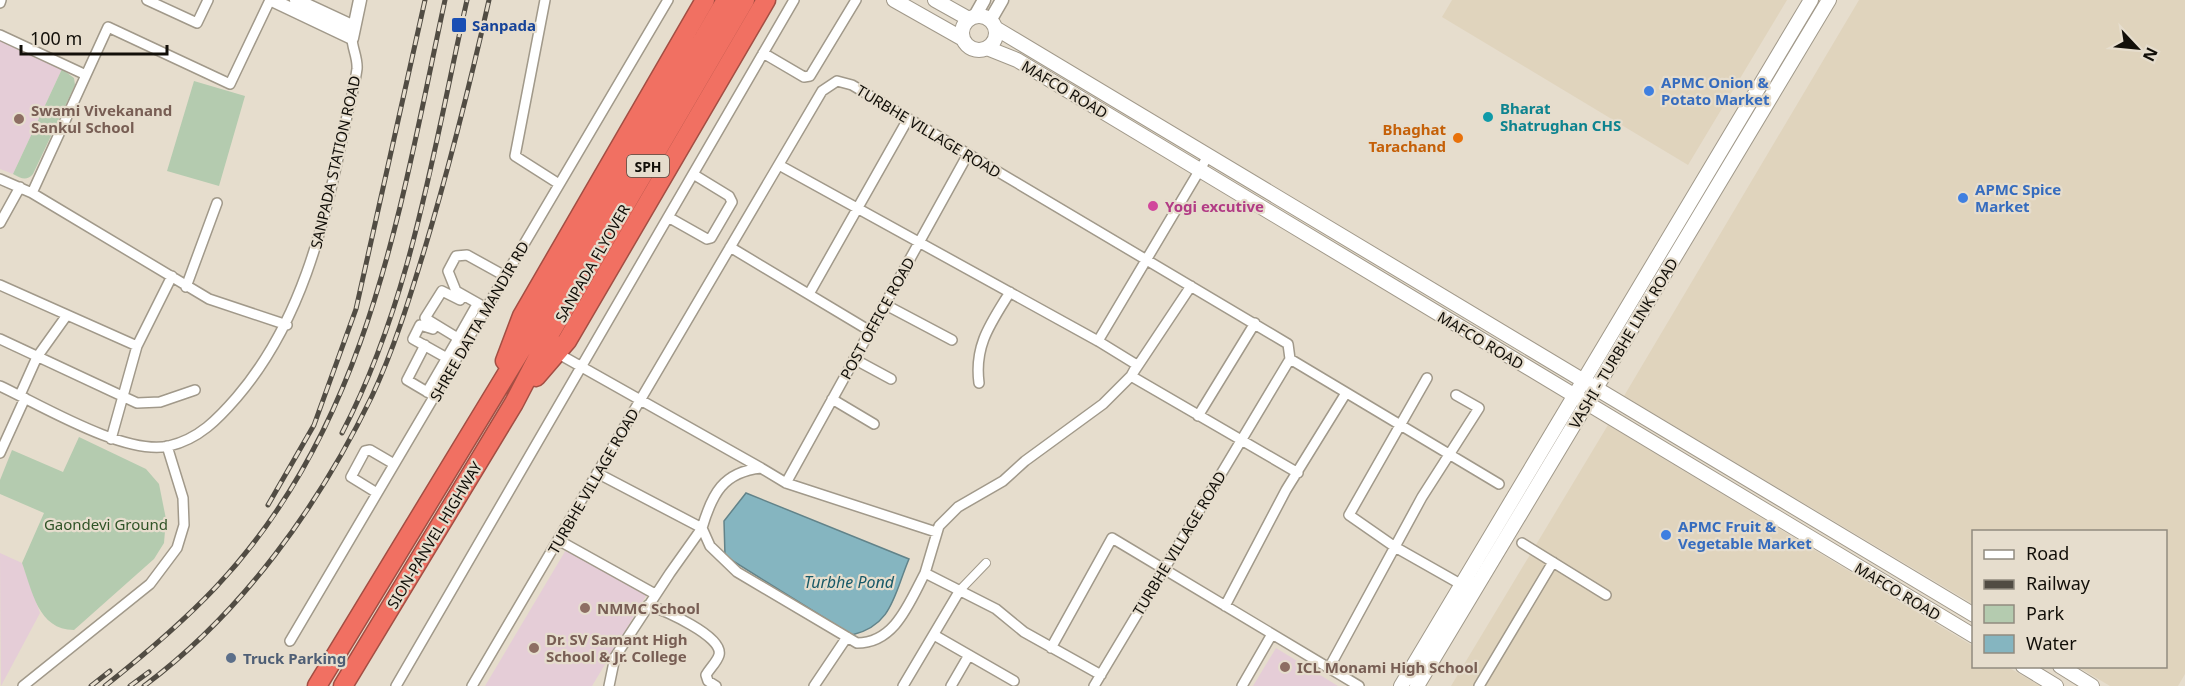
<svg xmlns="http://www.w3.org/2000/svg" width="2185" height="686" font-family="'Noto Sans',sans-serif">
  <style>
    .built { fill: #e0d4bd }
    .education { fill: #e5cdd7 }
    .green { fill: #b4cbaf }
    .water { fill: #85b5c0; stroke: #628389; stroke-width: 1.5 }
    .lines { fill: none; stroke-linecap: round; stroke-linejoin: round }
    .pedestrian-casing { stroke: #a1998a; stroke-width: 10 }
    .minor-casing { stroke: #a1998a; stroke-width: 12 }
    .tertiary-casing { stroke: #a1998a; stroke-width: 15 }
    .secondary-casing { stroke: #a1998a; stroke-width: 16 }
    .motorway-casing { stroke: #a34e43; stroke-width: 21 }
    .pedestrian { stroke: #fff; stroke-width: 8 }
    .minor { stroke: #fff; stroke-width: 9 }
    .tertiary { stroke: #fff; stroke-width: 12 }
    .secondary { stroke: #fff; stroke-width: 14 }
    .motorway { stroke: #f17062; stroke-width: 18 }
    .rail-casing { stroke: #514c43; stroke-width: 5 }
    .rail { stroke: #e6ddcd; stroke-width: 3; stroke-dasharray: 9; stroke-linecap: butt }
    .transit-dot { fill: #1a4fb4; stroke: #e6ddcd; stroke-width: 2 }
    .shop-dot { fill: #3f7fe0; stroke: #e6ddcd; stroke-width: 2 }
    .culture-dot { fill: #0f9aa8; stroke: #e6ddcd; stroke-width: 2 }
    .education-dot { fill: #8d6e63; stroke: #e6ddcd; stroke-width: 2 }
    .food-dot { fill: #e8710a; stroke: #e6ddcd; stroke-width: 2 }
    .hotel-dot { fill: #d1479c; stroke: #e6ddcd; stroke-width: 2 }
    .service-dot { fill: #5c6f8a; stroke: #e6ddcd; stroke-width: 2 }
    .labels { text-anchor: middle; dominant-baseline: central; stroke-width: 4.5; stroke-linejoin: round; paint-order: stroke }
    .shield { fill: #e6ddcd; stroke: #524d44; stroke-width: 1.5 }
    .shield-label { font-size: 14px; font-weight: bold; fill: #120f09 }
    .transit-label { font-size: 15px; font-weight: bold; fill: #164399; stroke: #e6ddcd; text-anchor: start }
    .shop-label { font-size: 15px; font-weight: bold; fill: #366cbe; stroke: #e6ddcd; text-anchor: start }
    .street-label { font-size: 15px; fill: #120f09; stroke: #e6ddcd }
    .culture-label { font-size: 15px; font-weight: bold; fill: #0d838f; stroke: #e6ddcd; text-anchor: start }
    .education-label { font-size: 15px; font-weight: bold; fill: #785e54; stroke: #e6ddcd; text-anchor: start }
    .food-label { font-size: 15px; font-weight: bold; fill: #c56008; stroke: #e6ddcd; text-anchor: end }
    .hotel-label { font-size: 15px; font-weight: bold; fill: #b23c85; stroke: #e6ddcd; text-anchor: start }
    .park-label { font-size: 15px; fill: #2f5326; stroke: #e6ddcd }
    .service-label { font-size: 15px; font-weight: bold; fill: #4e5e75; stroke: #e6ddcd; text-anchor: start }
    .water-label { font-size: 16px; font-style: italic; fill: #185967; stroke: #e6ddcd }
  </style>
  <rect width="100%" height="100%" fill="#e6ddcd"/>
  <path class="built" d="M 1452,0 L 1787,0 L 1688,165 L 1442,17 Z
    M 1859,0 L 2185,0 L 2185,674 L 2178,686 L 2110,686 L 2078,667 L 2166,666 L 2166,532 L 1974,532 L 1973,604 L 1624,396 Z
    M 1608,425 L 1973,646 L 1974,666 L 2008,667 L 2040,686 L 1451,686 Z"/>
  <path class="education" d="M 0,39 L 62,69 L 13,174 L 0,169 Z
    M 570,543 L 649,591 L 592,686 L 485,686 Z
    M 0,553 L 22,563 L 40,613 L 1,686 Z
    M 1276,648 L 1338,686 L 1253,686 Z"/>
  <path class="green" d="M 62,69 L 74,78 L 75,85 L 33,174 C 26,182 21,178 13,174 Z
    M 194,81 L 245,96 L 219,186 L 167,171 Z
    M 79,437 L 146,469 L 159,484 L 166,519 L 164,543 L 154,559 L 74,630 C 38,630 32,590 22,563 L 44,513 L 0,494 L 0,480 L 12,450 L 63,472 Z"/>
  <path class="water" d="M 746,493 L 909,559 C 894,594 893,625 852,635 L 725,556 L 724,521 Z"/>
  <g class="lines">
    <defs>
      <path id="pedestrian" d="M 960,590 L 986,563"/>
      <path id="minor" d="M 147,0 L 197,23 L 208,0
        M 545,0 L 515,156 L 559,184
        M 0,3 L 1,0
        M 0,35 L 86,75
        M 763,53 L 804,77 L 810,76 L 856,0
        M 779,165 L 1098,341 L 1137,365 L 1131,376 L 1298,473
        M 0,179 L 32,193 L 209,299 L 287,325
        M 32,193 L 108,27 L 230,84 L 270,0
        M 668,217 L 707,239 L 711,238 L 732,202 L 729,196 L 693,174
        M 0,223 L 20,187
        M 730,247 L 870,331
        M 0,285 L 137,346
        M 186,287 L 217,203
        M 809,294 L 908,119
        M 460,300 L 442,291 L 425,318 L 466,343
        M 884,304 L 952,340
        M 486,308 L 456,291 L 448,271 L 456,256 L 467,255 L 505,276
        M 433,329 L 420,325 L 413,339 L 454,362
        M 458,338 L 475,308
        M 0,339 L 137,403 L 160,402 L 195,390
        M 1098,341 L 1208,156
        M 425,345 L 407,380 L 434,396
        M 557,353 L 761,468
        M 854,359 L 891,379
        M 1290,359 L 1499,484
        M 1427,378 L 1349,515 L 1395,547 L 1462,585
        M 979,383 C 974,345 991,323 1010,292
        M 0,386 C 41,405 125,456 169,446 C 199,439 218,419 237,397 C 301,322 323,229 343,135 C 347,113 354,91 357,69 C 358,58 352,48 352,38
        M 427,392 L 456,342
        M 20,395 L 37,357 L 67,315
        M 832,399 L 874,424
        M 1198,416 L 1255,323
        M 111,439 L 137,346 L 172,276
        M 0,453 L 25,398
        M 597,473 L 702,528 L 670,573 L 615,657 L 609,686
        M 786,483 L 968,154
        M 377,493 L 351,477 L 365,451 L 370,450 L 394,464
        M 558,540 L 655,594
        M 1522,543 L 1606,595
        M 925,573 C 909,603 895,643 857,643 L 737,572 L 710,546 L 702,528 C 712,494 723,472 761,468 L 786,483 L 936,532
        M 648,605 C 663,610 724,636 719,655 C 717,662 710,668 706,675 L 708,681 L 716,686
        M 1225,606 L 1286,490 L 1346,393
        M 934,635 L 1014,681
        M 290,641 L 668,0
        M 1051,648 L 1112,538 L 1359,686
        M 1329,668 L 1422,497 L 1479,408 L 1456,395
        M 1101,675 L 1024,632 L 996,609 L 925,573 L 939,526 L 958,507 L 1003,481 L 1025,461 L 1103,404 L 1131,376 L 1191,286
        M 23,686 L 150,584 L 177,548 L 184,525 L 183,498 L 167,446
        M 396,686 L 794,0
        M 472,686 L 822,91 L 837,81 L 852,85 L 1288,344 L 1290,359 L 1094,686
        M 814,686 L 847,637
        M 903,686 L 960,590
        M 951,686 L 969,655
        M 1242,686 L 1272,634
        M 1479,686 L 1553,562"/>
      <path id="tertiary" d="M 272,0 L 352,38 L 360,0
        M 296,0 L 354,27
        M 975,16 L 984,0
        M 991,19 L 1002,0"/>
      <path id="secondary" d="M 894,0 L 963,39
        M 935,0 L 969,19
        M962 33a17 17 0 1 1 34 0a17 17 0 1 1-34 0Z
        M 997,29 L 1974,615
        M 987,48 L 1017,60 L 1974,636
        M 2023,666 L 2056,686
        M 2060,666 L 2092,686
        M 1401,686 L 1811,0
        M 1417,686 L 1829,0"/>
      <path id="motorway" d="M 505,361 L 522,316 L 705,0
        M 536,377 L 567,341 L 766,0
        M 317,686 L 537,324 L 726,0
        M 343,686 L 514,403 L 551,332 L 745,0"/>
    </defs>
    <use href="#pedestrian" class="pedestrian-casing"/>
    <use href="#minor" class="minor-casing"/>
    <use href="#tertiary" class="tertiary-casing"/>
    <use href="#secondary" class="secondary-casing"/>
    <use href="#motorway" class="motorway-casing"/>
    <use href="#pedestrian" class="pedestrian"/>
    <use href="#minor" class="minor"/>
    <use href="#tertiary" class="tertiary"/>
    <use href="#secondary" class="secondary"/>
    <use href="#motorway" class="motorway"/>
    <defs>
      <path id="rail" d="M 342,433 C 412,299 434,146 467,0
        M 268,505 L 314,425 L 356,309 L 425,0
        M 91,686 L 110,671
        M 105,686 C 144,655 182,623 216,587 C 369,425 400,208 445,0
        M 130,686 L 149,672
        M 144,686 C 242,613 319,506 372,396 C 394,349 409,300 424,251 C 449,168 470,84 489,0"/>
    </defs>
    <use href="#rail" class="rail-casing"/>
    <use href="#rail" class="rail"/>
  </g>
  <rect class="transit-dot" x="451" y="17" width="16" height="16" rx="3"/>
  <g class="shop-dot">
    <circle cx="1649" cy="91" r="6"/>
    <circle cx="1963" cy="198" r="6"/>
    <circle cx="1666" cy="535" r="6"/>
  </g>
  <circle class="culture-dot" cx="1488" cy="117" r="6"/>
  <g class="education-dot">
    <circle cx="19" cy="119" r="6"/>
    <circle cx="585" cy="608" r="6"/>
    <circle cx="534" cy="648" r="6"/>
    <circle cx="1285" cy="667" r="6"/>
  </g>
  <circle class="food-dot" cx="1458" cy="138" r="6"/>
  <circle class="hotel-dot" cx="1153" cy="206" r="6"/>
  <circle class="service-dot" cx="231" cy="658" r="6"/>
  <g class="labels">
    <rect class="shield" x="627" y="155" width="42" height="22" rx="4.5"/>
    <g class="shield-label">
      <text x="648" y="166">SPH</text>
    </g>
    <g class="transit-label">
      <text x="472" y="25">Sanpada</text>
    </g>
    <g class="shop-label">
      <text x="1661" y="82">APMC Onion &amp;<tspan x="1661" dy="17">Potato Market</tspan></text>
      <text x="1975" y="189">APMC Spice<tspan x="1975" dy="17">Market</tspan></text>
      <text x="1678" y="526">APMC Fruit &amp;<tspan x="1678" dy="17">Vegetable Market</tspan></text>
    </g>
    <g class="street-label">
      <text transform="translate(1065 89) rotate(31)">MAFCO ROAD</text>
      <text transform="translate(929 131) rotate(31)">TURBHE VILLAGE ROAD</text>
      <text transform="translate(335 162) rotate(-77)">SANPADA STATION ROAD</text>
      <text transform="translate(592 263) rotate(-60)">SANPADA FLYOVER</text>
      <text transform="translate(877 318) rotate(-61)">POST OFFICE ROAD</text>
      <text transform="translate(479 321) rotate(-60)">SHREE DATTA MANDIR RD</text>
      <text transform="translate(1481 340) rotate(31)">MAFCO ROAD</text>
      <text transform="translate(1623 343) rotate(-59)">VASHI - TURBHE LINK ROAD</text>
      <text transform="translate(593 481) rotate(-60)">TURBHE VILLAGE ROAD</text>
      <text transform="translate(434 535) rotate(-59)">SION-PANVEL HIGHWAY</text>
      <text transform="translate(1179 543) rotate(-59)">TURBHE VILLAGE ROAD</text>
      <text transform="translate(1898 591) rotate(31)">MAFCO ROAD</text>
    </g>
    <g class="culture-label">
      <text x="1500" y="108">Bharat<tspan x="1500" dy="17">Shatrughan CHS</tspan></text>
    </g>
    <g class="education-label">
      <text x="31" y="110">Swami Vivekanand<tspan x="31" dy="17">Sankul School</tspan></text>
      <text x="597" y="608">NMMC School</text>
      <text x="546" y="639">Dr. SV Samant High<tspan x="546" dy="17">School &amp; Jr. College</tspan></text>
      <text x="1297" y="667">ICL Monami High School</text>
    </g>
    <g class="food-label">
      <text x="1446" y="129">Bhaghat<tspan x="1446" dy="17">Tarachand</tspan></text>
    </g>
    <g class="hotel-label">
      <text x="1165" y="206">Yogi excutive</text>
    </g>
    <g class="park-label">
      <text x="106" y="524">Gaondevi Ground</text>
    </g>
    <g class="service-label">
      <text x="243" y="658">Truck Parking</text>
    </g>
    <g class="water-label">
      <text x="849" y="582">Turbhe Pond</text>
    </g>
  </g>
  <rect x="1972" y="530" width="195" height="138" fill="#e6ddcd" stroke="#918b7f" stroke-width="1.5"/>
  <rect x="1984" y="550" width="30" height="9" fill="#ffffff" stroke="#918b7f" stroke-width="1.5"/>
  <text x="2026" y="560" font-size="18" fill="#120f09">Road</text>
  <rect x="1984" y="580" width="30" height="9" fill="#514c43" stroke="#918b7f" stroke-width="1.5"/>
  <text x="2026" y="590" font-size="18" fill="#120f09">Railway</text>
  <rect x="1984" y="605" width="30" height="18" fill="#b4cbaf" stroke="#918b7f" stroke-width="1.5"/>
  <text x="2026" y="620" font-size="18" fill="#120f09">Park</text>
  <rect x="1984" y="635" width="30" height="18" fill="#85b5c0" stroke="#918b7f" stroke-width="1.5"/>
  <text x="2026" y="650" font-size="18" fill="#120f09">Water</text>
  <g transform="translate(2137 48) rotate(116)" stroke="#e6ddcd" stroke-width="4.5" paint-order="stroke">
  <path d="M0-4.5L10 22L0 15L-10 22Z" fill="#120f09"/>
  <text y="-9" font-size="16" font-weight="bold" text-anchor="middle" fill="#120f09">N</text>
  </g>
  <path d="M21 45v9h146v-9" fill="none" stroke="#120f09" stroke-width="3"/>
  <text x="30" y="45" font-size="18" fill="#120f09" stroke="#e6ddcd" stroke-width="4.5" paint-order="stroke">100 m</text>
</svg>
